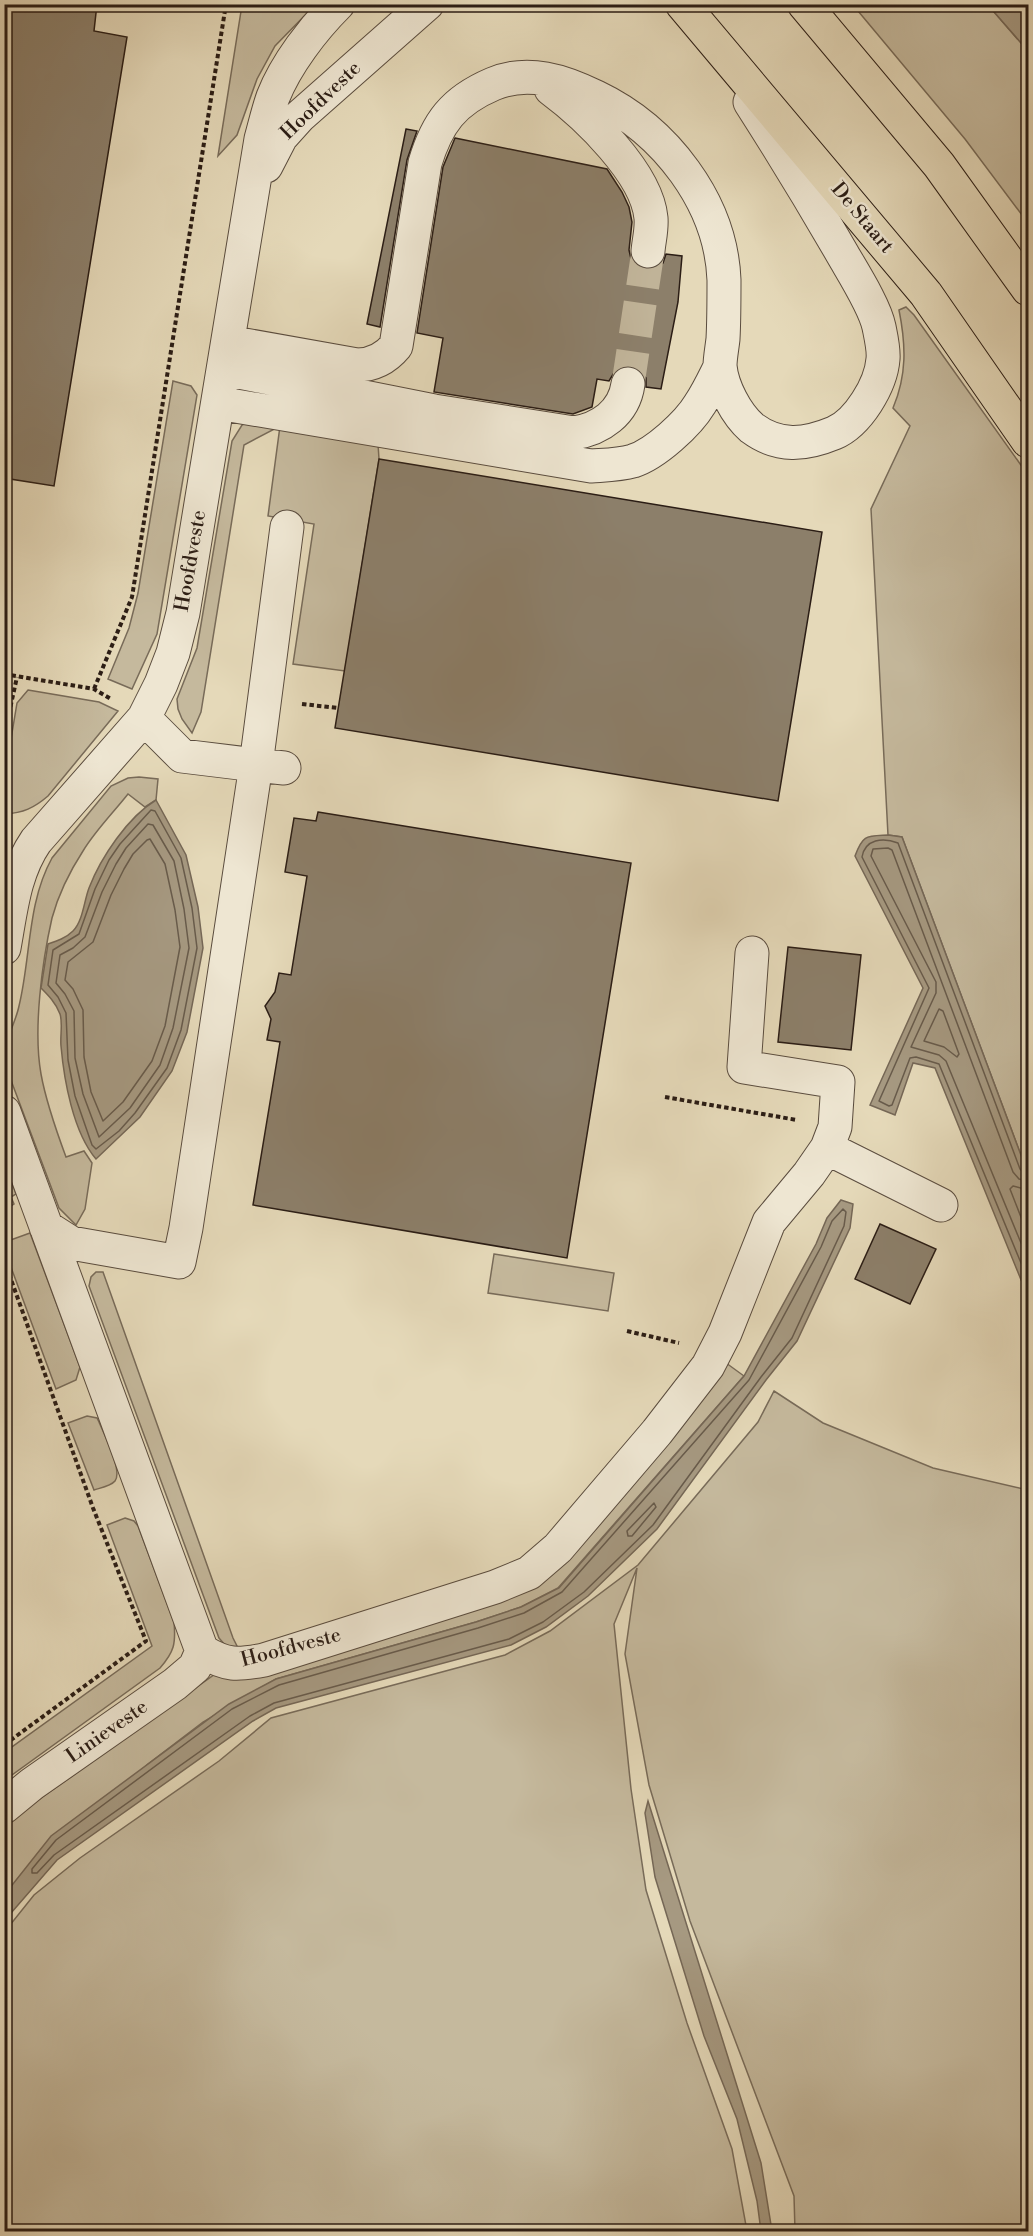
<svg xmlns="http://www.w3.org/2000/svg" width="1033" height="2236" font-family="'Libre Bodoni',serif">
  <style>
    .green { fill: #c5b99d; stroke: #786b59; stroke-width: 1.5 }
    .water { fill: #a69981; stroke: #756756; stroke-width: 1.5 }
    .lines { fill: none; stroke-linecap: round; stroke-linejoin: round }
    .shore { stroke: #685b4b; stroke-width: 1.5 }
    .building { fill: #8c7f6a; stroke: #2b1d15; stroke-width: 1.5 }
    .minor-tunnel { stroke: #c0b398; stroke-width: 33; stroke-dasharray: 33 16; stroke-linecap: butt }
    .minor-casing { stroke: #5a4c3e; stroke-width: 35 }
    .major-casing { stroke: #2b1d15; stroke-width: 35 }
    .path { stroke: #2b1d15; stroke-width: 4; stroke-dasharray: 4.5 3; stroke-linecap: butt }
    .minor { stroke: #eee6d2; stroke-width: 33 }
    .major { stroke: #e5d9b9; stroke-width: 33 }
    .labels { text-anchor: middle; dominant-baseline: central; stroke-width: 5; stroke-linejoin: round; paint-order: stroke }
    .street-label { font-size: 20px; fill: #2b1d15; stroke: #eee6d2 }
  </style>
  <rect width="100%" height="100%" fill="#e5d9b9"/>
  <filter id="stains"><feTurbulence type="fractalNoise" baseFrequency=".00333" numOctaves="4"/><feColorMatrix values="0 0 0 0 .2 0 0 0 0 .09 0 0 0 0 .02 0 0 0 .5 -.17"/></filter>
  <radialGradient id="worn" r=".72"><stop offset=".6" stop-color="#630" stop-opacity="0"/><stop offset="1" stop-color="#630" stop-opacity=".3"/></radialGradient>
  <path class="green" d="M 242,5 L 315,5 L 275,46 L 257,79 L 237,135 L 218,156 Z
    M 853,5 L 988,5 L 1028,51 L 1028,223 L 965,139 Z
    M 906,307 L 914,315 L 1028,475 L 1028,1174 L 902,837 L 888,835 L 871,509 L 910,426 L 893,408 C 907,375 906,345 899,310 Z
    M 173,381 L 191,386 L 197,395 L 157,634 L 132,689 L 108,679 L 129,628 L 138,593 Z
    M 251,420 L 378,444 L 379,459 L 345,671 L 293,664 L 314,524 L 268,516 L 280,426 L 244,445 L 201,712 L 192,733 L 182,719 L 178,709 L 177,699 L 197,648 L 232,441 L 242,425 Z
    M 28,690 L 99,702 L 118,711 L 48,796 C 34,808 23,813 5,814 L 5,775 L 17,703 Z
    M 139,777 L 158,779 L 156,800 L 145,807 L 128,794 C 113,813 95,831 83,851 C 70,871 58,896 52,918 C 42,962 33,1030 41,1074 C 46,1102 56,1130 66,1157 L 84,1151 L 92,1163 L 85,1209 L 76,1225 L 59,1208 L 6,1067 C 0,1046 15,1026 19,1006 C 31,957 27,903 52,858 L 111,786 L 128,778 Z
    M 5,1164 L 16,1194 L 11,1197 L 14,1204 L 5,1210 Z
    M 30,1233 L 80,1367 L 76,1380 L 56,1389 L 5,1251 L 5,1242 Z
    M 494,1254 L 614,1273 L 608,1311 L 488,1293 Z
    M 96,1272 L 103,1272 L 233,1638 L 240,1652 L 225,1645 L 219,1638 L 89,1286 L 91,1277 Z
    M 722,1360 L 744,1376 L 558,1588 L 521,1607 L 476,1622 L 276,1679 L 203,1722 L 148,1764 L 5,1894 L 5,1827 L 27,1808 L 218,1672 L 503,1594 Z
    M 774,1391 L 823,1423 L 933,1468 L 1028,1490 L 1028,2231 L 795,2231 L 794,2196 L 690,1921 L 649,1785 L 625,1654 L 637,1568 L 614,1624 L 631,1789 L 646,1890 L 687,2023 L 732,2149 L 747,2231 L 5,2231 L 5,1938 L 6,1930 L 34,1895 L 80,1858 L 219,1761 L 271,1718 L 505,1655 L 550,1631 L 638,1565 L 758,1422 Z
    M 87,1416 L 97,1418 L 99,1422 C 104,1434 123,1471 115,1481 C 111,1486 100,1488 94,1490 L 68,1423 Z
    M 125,1518 L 134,1521 L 138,1526 L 174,1622 C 176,1644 174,1652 160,1668 L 5,1780 L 5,1752 L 152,1646 L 107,1525 Z"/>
  <path class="water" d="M 988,5 L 1028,5 L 1028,51 Z
    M 156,800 L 186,855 L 198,907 L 203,948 L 187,1032 L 172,1071 L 140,1117 L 96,1159 C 73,1132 64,1080 61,1046 C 60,1036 63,1023 60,1014 C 56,1003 48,995 41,988 L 48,944 C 57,941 66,938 73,931 C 83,921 84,901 89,888 C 101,857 128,817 156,800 Z
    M 888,835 L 902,837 L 1028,1174 L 1028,1297 L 935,1068 L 913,1063 L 895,1115 L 870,1105 L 923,988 L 855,856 C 863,834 867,836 888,835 Z
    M 841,1200 L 853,1204 L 850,1228 L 797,1341 L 766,1380 L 657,1529 L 588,1596 L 546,1627 L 511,1645 L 276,1708 L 253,1721 L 57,1860 L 5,1920 L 5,1894 L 51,1836 L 229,1704 L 276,1679 L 476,1622 L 521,1607 L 559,1588 L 744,1376 L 816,1244 L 827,1218 Z
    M 648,1801 L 761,2163 L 772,2231 L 761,2231 L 757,2201 L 737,2119 L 704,2036 L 655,1877 L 645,1813 Z"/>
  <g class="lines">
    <path class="shore" d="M 151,810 L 155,811 L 181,858 L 192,908 L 197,948 L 181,1030 L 167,1068 L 135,1113 L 119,1131 L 96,1149 L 92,1145 L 75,1096 L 68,1060 L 66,1013 L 58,997 L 48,985 L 53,950 L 79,934 L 95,889 L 109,860 L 120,844 Z
      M 148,824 L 153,825 L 174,861 L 184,909 L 189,948 L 173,1028 L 160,1065 L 130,1108 L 99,1137 L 83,1094 L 75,1058 L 74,1011 L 65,994 L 56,983 L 60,955 L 73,948 L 85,937 L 102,892 L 116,864 L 126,848 Z
      M 150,839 L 165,864 L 175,910 L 180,947 L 165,1026 L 152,1061 L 123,1102 L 103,1121 L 91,1092 L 84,1057 L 83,1010 L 73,989 L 65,980 L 68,962 L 93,942 L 111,895 L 124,869 L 133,854 L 147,840 Z
      M 939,1009 L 943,1011 L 959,1054 L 957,1057 L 944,1047 L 924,1041 Z
      M 1028,1173 L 1024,1173 L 1020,1169 L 898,843 C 883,837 865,839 862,857 L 929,988 L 879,1101 L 889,1106 L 892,1105 L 910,1058 L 916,1057 L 939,1064 L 1028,1280
      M 1028,1181 L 1019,1179 L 1013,1172 L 892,850 L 888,848 L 873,849 L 871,856 L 936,982 L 936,993 L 911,1047 L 939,1055 L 946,1061 L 1028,1260
      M 1028,1190 L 1013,1186 L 1010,1189 L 1028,1235
      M 843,1209 L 846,1212 L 844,1226 L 792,1338 L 761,1377 L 653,1525 L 584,1592 L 543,1622 L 509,1639 L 274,1703 L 250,1716 L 54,1855 L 37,1873 L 32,1873 L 32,1869 L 56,1840 L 232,1709 L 279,1685 L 478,1628 L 524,1613 L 562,1592 L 749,1380 L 821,1247 L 832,1221 Z
      M 654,1503 L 656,1507 L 632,1536 L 628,1536 L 627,1531 Z"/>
  </g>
  <path class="building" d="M 4,4 L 97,4 L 94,31 L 127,37 L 54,486 L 4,478 Z
    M 406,129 L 417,131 L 407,160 L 380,327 L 367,324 Z
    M 455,138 L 607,169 L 622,192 L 629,207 L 632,222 L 629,250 L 631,259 L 636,266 L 645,269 L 655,268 L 663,263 L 666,254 L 682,256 L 678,302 L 661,389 L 646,387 L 646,378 L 641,371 L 632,366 L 623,366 L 615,371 L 609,381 L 597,379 L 592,407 L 573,414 L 434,392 L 443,338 L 417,333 L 443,167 Z
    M 379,459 L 822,532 L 778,801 L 335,728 Z
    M 318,812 L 631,863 L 567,1258 L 253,1205 L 280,1042 L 267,1040 L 271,1019 L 265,1006 L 275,992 L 279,973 L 291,975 L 307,876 L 285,872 L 294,818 L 316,821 Z
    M 788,947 L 861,955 L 851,1050 L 778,1042 Z
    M 880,1224 L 936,1249 L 910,1304 L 855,1279 Z"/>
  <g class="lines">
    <path class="minor-tunnel" d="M 628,384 L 648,251"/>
    <defs>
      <path id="minor" d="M 551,89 C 586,115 647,173 651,218 C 652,229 649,240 648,251
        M 266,166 L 281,137 L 299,117 L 427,4
        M 228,342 L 357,365 C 373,365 386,358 396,346 L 425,163 C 437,123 453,101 493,84 C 528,69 564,81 596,97 C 665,130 721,202 724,280 C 724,299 724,320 723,339 C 722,348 720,358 720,366 C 722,387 736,414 752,428 C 779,448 805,445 834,433 C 858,423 881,385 883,359 C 884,350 881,337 879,327 C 875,307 854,274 843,255 C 813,203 782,152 750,102
        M 224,369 L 434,411 L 574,433 C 600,429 624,413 628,384
        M 218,403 L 591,466 C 605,465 619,465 633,461 C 655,454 688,424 700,404 C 708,392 714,379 720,367
        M 284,768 L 256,765 L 287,527
        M 4,948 C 11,910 14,873 36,841 L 144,718 L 161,684 L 173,653 L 183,613 L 261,139 C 265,125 268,111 273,97 C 286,64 313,29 338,4
        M 4,1112 L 202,1651 C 227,1666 237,1665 264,1660 L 495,1587 L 529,1573 L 558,1548 L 657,1432 L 708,1366 L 725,1333 L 769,1222 L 809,1174 L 827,1148 L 835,1127 L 838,1082 L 744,1067 L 752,953
        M 827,1148 L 941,1205
        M 46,1227 L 71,1243 L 179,1262 L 186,1228 L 256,765 L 182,756 L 144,718
        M 4,1807 L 32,1784 L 175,1684 L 195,1667 L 202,1651"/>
      <path id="major" d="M 682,4 L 926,294 L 1028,441
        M 804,4 L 939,165 L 1028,289"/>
    </defs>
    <use href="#minor" class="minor-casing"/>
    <use href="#major" class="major-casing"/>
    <path class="path" d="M 4,674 L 94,689 L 111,699
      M 94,689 L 132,597 L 226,4
      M 302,704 L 338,708
      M 4,736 L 17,677
      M 665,1097 L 797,1120
      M 4,1260 L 93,1508 L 146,1641 L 4,1745
      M 627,1331 L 679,1343"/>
    <use href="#minor" class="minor"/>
    <use href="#major" class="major"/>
  </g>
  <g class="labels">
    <g class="street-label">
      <text transform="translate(321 101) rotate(-44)">Hoofdveste</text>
      <text transform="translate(862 218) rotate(50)">De Staart</text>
      <text transform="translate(191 561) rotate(-80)">Hoofdveste</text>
      <text transform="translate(291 1648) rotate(-15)">Hoofdveste</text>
      <text transform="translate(107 1732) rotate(-35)">Linieveste</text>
    </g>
  </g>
  <rect width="1033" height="2236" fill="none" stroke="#e5d9b9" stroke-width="24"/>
  <rect x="6" y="6" width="1021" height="2224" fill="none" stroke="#2b1d15" stroke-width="3"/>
  <rect x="12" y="12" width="1009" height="2212" fill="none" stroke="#2b1d15" stroke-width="1.5"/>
  <rect width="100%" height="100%" filter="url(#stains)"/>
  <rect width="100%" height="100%" fill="url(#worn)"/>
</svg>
